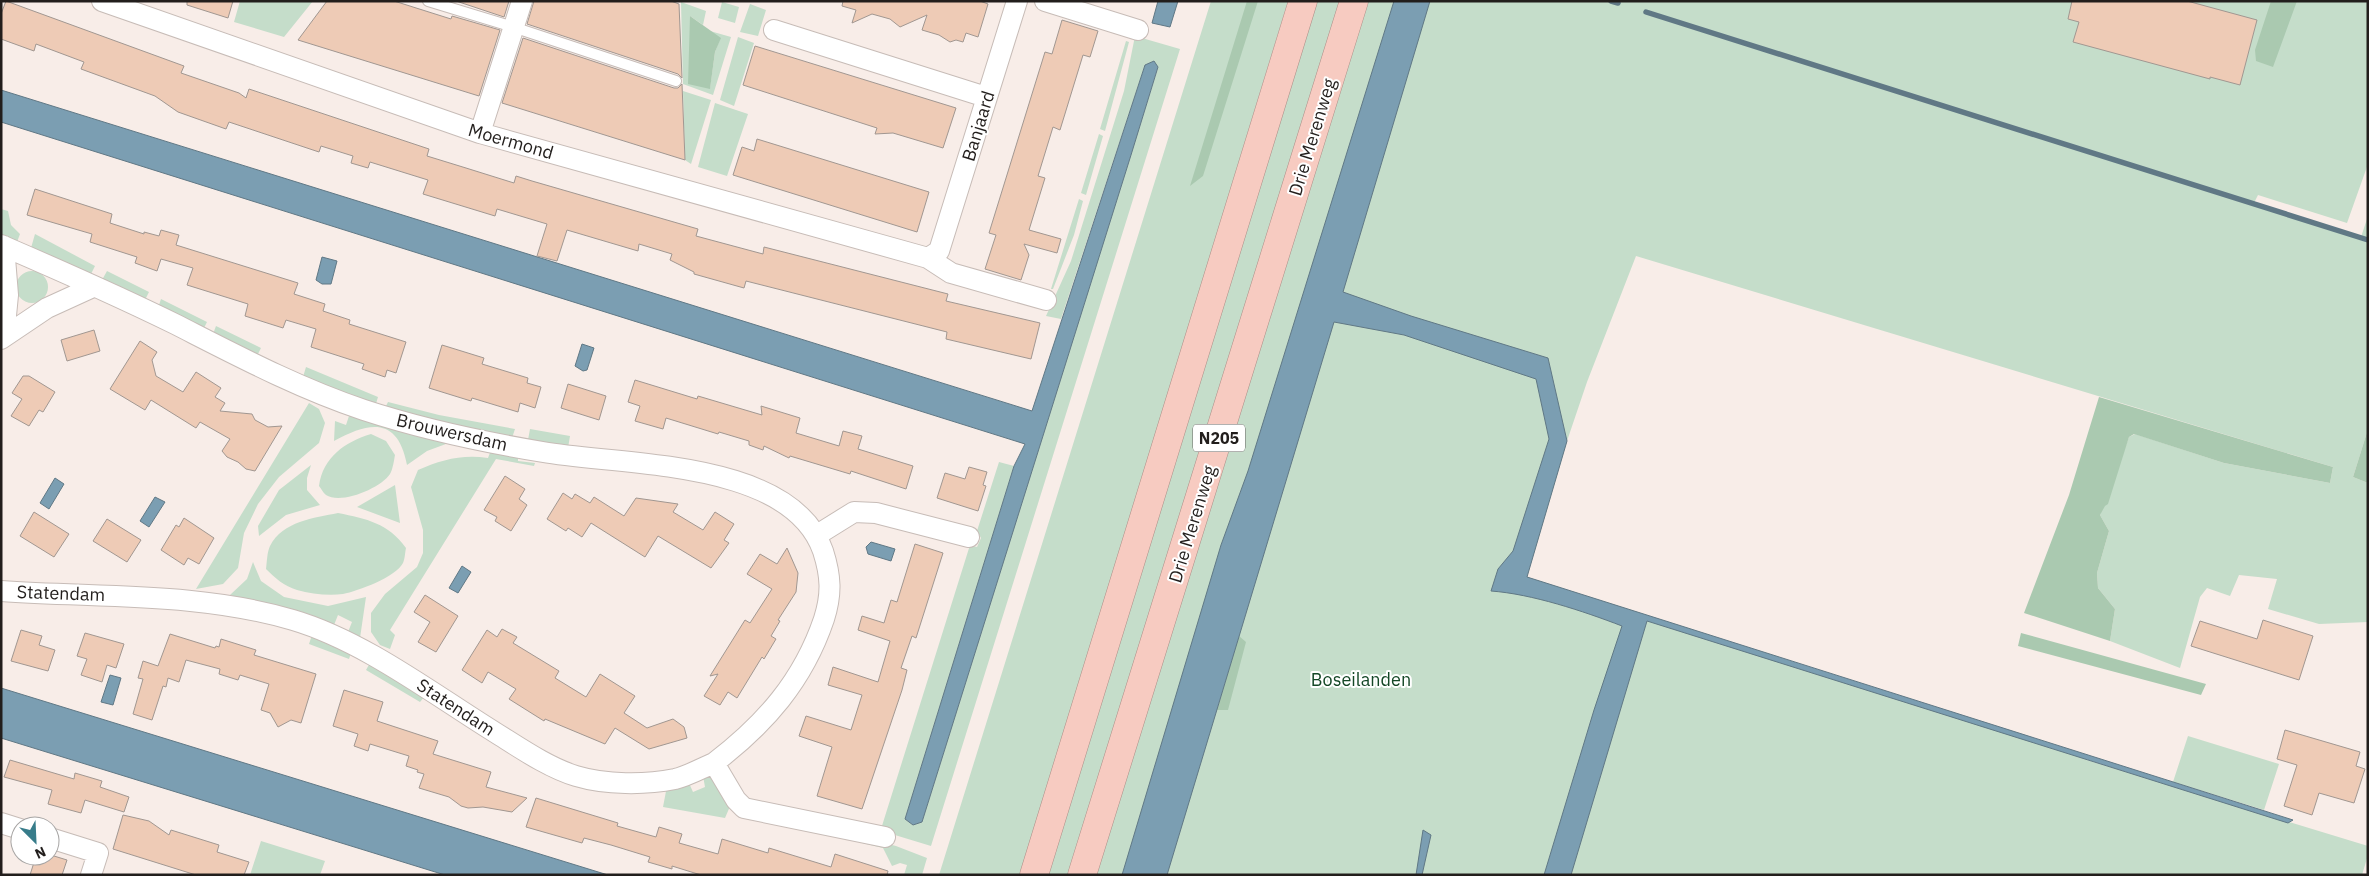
<svg xmlns="http://www.w3.org/2000/svg" width="2369" height="876" font-family="'IBM Plex Sans',sans-serif">
  <style>
    .green { fill: #c5ddca }
    .forest { fill: #aac9b0 }
    .water { fill: #7b9eb2; stroke: #607885 }
    .lines { fill: none; stroke-linecap: round; stroke-linejoin: round }
    .stream { stroke: #607885; stroke-width: 5.5 }
    .building { fill: #eecbb6; stroke: #a19791 }
    .lane-casing { stroke: #c7bcb7; stroke-width: 12 }
    .street-casing { stroke: #c7bcb7; stroke-width: 22 }
    .highway-casing { stroke: #ac8e87; stroke-width: 29 }
    .lane { stroke: #fff; stroke-width: 10 }
    .street { stroke: #fff; stroke-width: 20 }
    .highway { stroke: #f7cbc1; stroke-width: 28 }
    .labels { text-anchor: middle; dominant-baseline: central; stroke-width: 4; stroke-linejoin: round; paint-order: stroke }
    .shield { fill: #fff; stroke: #646260; stroke-width: 1 }
    .shield-label { font-size: 16px; font-weight: bold; fill: #221e1c }
    .street-label { font-size: 18px; fill: #221e1c; stroke: #fff }
    .park-label { font-size: 18px; fill: #144726; stroke: #fff }
  </style>
  <rect width="100%" height="100%" fill="#f8ede8"/>
  <path class="green" d="M 240,1 L 313,1 L 284,37 L 234,22 Z
    M 1211,1 L 1288,1 L 1021,875 L 939,875 Z
    M 1317,1 L 1341,1 L 1074,875 L 1045,875 Z
    M 1366,1 L 2368,1 L 2368,164 L 2347,223 L 2258,195 L 2254,203 L 2361,237 L 2368,216 L 2368,429 L 2353,477 L 2368,483 L 2368,622 L 2319,624 L 2268,609 L 2277,579 L 2239,575 L 2230,596 L 2207,588 L 2200,597 L 2180,668 L 2110,641 L 2115,609 L 2098,588 L 2097,573 L 2109,531 L 2100,515 L 2129,437 L 2135,434 L 2224,463 L 2330,483 L 2333,467 L 1636,256 L 1587,382 L 1567,441 L 1527,577 L 2087,756 L 2087,760 L 2368,846 L 2368,855 L 2362,875 L 1095,875 Z
    M 681,2 L 706,11 L 703,25 L 690,16 L 710,88 L 715,52 L 720,39 L 710,31 L 731,37 L 713,95 L 683,84 Z
    M 722,2 L 739,7 L 735,23 L 718,18 Z
    M 750,4 L 766,10 L 758,36 L 740,32 Z
    M 1135,36 L 1180,49 L 931,846 L 885,832 L 881,829 L 970,545 L 977,547 L 981,538 L 977,531 L 999,462 L 1014,466 L 905,819 L 913,825 L 922,822 L 1158,68 L 1154,61 L 1145,65 L 1061,319 L 1046,316 L 1071,261 L 1124,91 Z
    M 738,37 L 754,43 L 734,106 L 720,100 Z
    M 1126,41 L 1129,42 L 1105,131 L 1100,129 Z
    M 683,91 L 711,100 L 691,164 L 685,160 Z
    M 715,103 L 748,114 L 727,176 L 698,167 Z
    M 1099,134 L 1103,136 L 1086,195 L 1081,193 Z
    M 1079,199 L 1083,201 L 1074,235 L 1053,289 L 1051,289 Z
    M 1,209 L 8,211 L 11,225 L 20,234 L 17,242 L 1,236 Z
    M 35,234 L 95,266 L 91,274 L 31,248 Z
    M16 287a16 16 0 1 1 32 0a16 16 0 1 1-32 0Z
    M 107,271 L 149,292 L 145,300 L 102,280 Z
    M 161,299 L 207,322 L 203,330 L 158,308 Z
    M 216,326 L 261,348 L 257,356 L 213,334 Z
    M 306,367 L 378,397 L 375,407 L 303,377 Z
    M 388,402 L 439,415 L 515,429 L 512,438 L 384,410 Z
    M 309,403 L 319,409 L 325,423 L 319,443 L 279,477 L 258,504 L 244,533 L 238,568 L 223,584 L 196,589 Z
    M 349,416 L 401,431 L 454,441 L 427,451 L 407,465 C 398,417 370,421 334,441 L 335,421 L 346,425 Z
    M 530,429 L 570,436 L 568,448 L 528,440 Z
    M 371,434 L 386,441 L 395,455 C 394,460 393,469 390,474 C 381,488 341,505 326,495 C 323,493 321,488 319,486 C 323,457 345,442 371,434 Z
    M 491,450 L 518,456 L 518,461 L 535,463 L 534,466 L 496,459 L 390,630 L 395,635 L 390,649 L 380,645 L 371,632 L 371,613 L 385,594 L 417,567 L 423,553 L 423,530 L 411,487 L 418,470 C 441,460 462,454 488,458 Z
    M 311,465 L 307,478 L 307,490 L 320,505 L 286,515 L 259,536 L 258,526 L 279,490 Z
    M 395,485 L 400,523 L 357,507 Z
    M 338,513 C 367,519 388,523 406,548 C 405,552 405,559 403,563 C 396,577 358,591 343,594 C 329,596 311,594 297,590 C 284,586 275,578 266,569 C 267,562 267,552 270,546 C 283,521 314,518 338,513 Z
    M 253,562 L 261,581 L 284,597 L 328,606 L 366,597 L 360,638 L 348,632 L 352,622 L 338,615 L 334,625 L 230,595 L 247,579 Z
    M 312,635 L 351,653 L 349,659 L 309,644 Z
    M 370,663 L 425,696 L 420,702 L 366,670 Z
    M 2188,736 L 2279,764 L 2264,810 L 2173,782 Z
    M 712,773 L 731,804 L 725,818 L 663,807 L 667,786 L 688,781 L 693,792 L 705,787 L 703,776 Z
    M 864,838 L 896,846 L 927,858 L 922,875 L 904,875 L 907,865 L 900,863 L 892,866 L 883,848 L 862,843 Z
    M 261,841 L 325,861 L 320,875 L 250,875 Z"/>
  <path class="forest" d="M 1247,1 L 1258,1 L 1203,176 L 1190,186 Z
    M 2271,1 L 2297,1 L 2273,67 L 2256,61 L 2255,50 Z
    M 690,16 L 721,38 L 715,52 L 710,89 L 688,84 Z
    M 2099,397 L 2333,467 L 2330,483 L 2224,463 L 2134,434 L 2129,437 L 2108,504 L 2105,506 L 2100,515 L 2109,531 L 2097,573 L 2098,588 L 2115,609 L 2110,641 L 2024,613 L 2069,495 Z
    M 2368,429 L 2368,483 L 2353,477 Z
    M 2021,633 L 2206,684 L 2201,695 L 2018,646 Z
    M 1239,636 L 1246,642 L 1228,710 L 1217,710 Z"/>
  <path class="water" d="M 1158,1 L 1178,1 L 1170,27 L 1152,23 Z
    M 1394,1 L 1430,1 L 1343,292 L 1411,316 L 1548,358 L 1567,441 L 1527,577 L 2293,820 L 2288,823 L 1647,621 L 1571,875 L 1544,875 L 1594,710 L 1622,626 C 1583,611 1532,594 1491,591 L 1498,569 L 1513,551 L 1549,439 L 1536,379 L 1404,335 L 1334,322 L 1167,875 L 1122,875 L 1221,545 L 1248,471 Z
    M 1154,61 L 1158,67 L 1131,155 L 922,822 L 913,825 L 905,819 L 1014,466 L 1025,444 L 1,122 L 1,90 L 1032,411 L 1145,65 Z
    M 322,257 L 337,261 L 331,284 L 322,284 L 316,280 Z
    M 582,344 L 594,348 L 587,370 L 583,371 L 575,366 Z
    M 55,478 L 64,484 L 49,509 L 40,503 Z
    M 155,497 L 165,502 L 149,527 L 140,521 Z
    M 871,542 L 895,549 L 891,561 L 868,554 L 866,547 Z
    M 462,566 L 471,572 L 458,593 L 449,588 Z
    M 110,675 L 121,678 L 113,705 L 101,702 Z
    M 1,688 L 608,875 L 445,875 L 1,738 Z
    M 1423,830 L 1431,835 L 1422,875 L 1416,875 Z"/>
  <g class="lines">
    <path class="stream" d="M 1611,1 L 1618,3
      M 1646,12 L 2368,240"/>
  </g>
  <path class="building" d="M 6,1 L 184,66 L 181,73 L 239,93 L 246,98 L 249,89 L 429,149 L 427,156 L 466,168 L 514,183 L 516,176 L 532,181 L 698,229 L 696,236 L 763,254 L 764,247 L 948,294 L 946,301 L 1040,323 L 1031,359 L 946,339 L 947,332 L 746,281 L 744,288 L 694,274 L 694,272 L 670,260 L 672,254 L 639,244 L 638,251 L 567,230 L 557,261 L 537,256 L 547,224 L 497,209 L 495,216 L 423,194 L 428,180 L 370,162 L 368,168 L 351,163 L 353,156 L 321,146 L 319,152 L 229,122 L 226,129 L 178,112 L 155,96 L 81,69 L 84,62 L 36,44 L 34,51 L 1,39 L 1,14 Z
    M 187,1 L 233,1 L 228,18 L 187,5 Z
    M 327,1 L 394,1 L 451,19 L 452,16 L 500,30 L 479,96 L 298,40 Z
    M 456,1 L 509,1 L 504,17 Z
    M 534,1 L 671,1 L 679,4 L 682,78 L 678,74 L 527,24 Z
    M 843,1 L 980,1 L 988,4 L 978,37 L 966,33 L 963,42 L 956,40 L 950,42 L 939,35 L 922,30 L 927,15 L 900,27 L 890,19 L 872,14 L 852,23 L 856,10 L 842,6 Z
    M 2072,1 L 2187,1 L 2257,20 L 2240,85 L 2210,77 L 2210,79 L 2073,42 L 2079,22 L 2068,19 Z
    M 1062,20 L 1098,31 L 1090,57 L 1083,55 L 1060,130 L 1053,127 L 1038,176 L 1045,178 L 1029,230 L 1061,239 L 1057,253 L 1024,244 L 1029,255 L 1021,280 L 985,269 L 996,235 L 989,233 L 1045,52 L 1052,54 Z
    M 523,38 L 674,88 L 678,88 L 682,84 L 685,160 L 502,103 Z
    M 755,46 L 956,108 L 943,148 L 893,133 L 875,134 L 877,128 L 743,85 Z
    M 757,139 L 929,192 L 917,232 L 733,175 L 742,147 L 754,151 Z
    M 35,189 L 112,214 L 110,223 L 144,234 L 144,232 L 159,236 L 161,230 L 179,235 L 176,245 L 298,283 L 294,294 L 325,304 L 323,311 L 350,320 L 349,324 L 406,342 L 396,373 L 387,370 L 385,377 L 382,376 L 362,369 L 364,364 L 311,347 L 316,329 L 286,320 L 283,328 L 245,316 L 248,304 L 187,285 L 193,268 L 161,259 L 157,271 L 135,263 L 137,257 L 90,242 L 92,234 L 27,215 Z
    M 94,330 L 100,351 L 67,361 L 61,340 Z
    M 140,341 L 157,352 L 152,360 L 156,376 L 183,392 L 196,372 L 221,388 L 215,397 L 225,403 L 220,411 L 252,414 L 255,420 L 268,427 L 282,426 L 255,471 L 246,469 L 238,462 L 227,457 L 222,451 L 230,439 L 200,422 L 196,428 L 151,400 L 145,410 L 110,389 Z
    M 442,345 L 484,358 L 482,364 L 528,378 L 527,383 L 541,387 L 535,408 L 520,403 L 518,412 L 472,398 L 471,401 L 429,388 Z
    M 23,376 L 29,376 L 55,392 L 43,412 L 39,410 L 29,426 L 11,416 L 22,399 L 12,393 Z
    M 635,380 L 697,399 L 698,396 L 762,415 L 761,406 L 800,418 L 796,433 L 839,446 L 843,431 L 862,436 L 858,449 L 913,466 L 906,489 L 851,471 L 850,474 L 790,456 L 789,458 L 764,446 L 763,450 L 749,445 L 749,441 L 719,432 L 718,434 L 666,418 L 663,429 L 635,421 L 640,406 L 628,402 Z
    M 568,384 L 606,396 L 599,420 L 561,408 Z
    M 969,467 L 987,472 L 983,485 L 986,486 L 978,511 L 937,498 L 945,473 L 965,479 Z
    M 505,476 L 525,489 L 519,499 L 527,505 L 511,531 L 495,521 L 497,517 L 484,510 Z
    M 563,493 L 572,499 L 575,494 L 590,503 L 594,497 L 624,516 L 636,498 L 678,504 L 673,512 L 703,530 L 715,512 L 734,524 L 724,540 L 729,543 L 711,568 L 658,536 L 645,557 L 591,523 L 582,537 L 568,528 L 566,531 L 547,519 Z
    M 34,512 L 69,534 L 54,557 L 20,536 Z
    M 184,518 L 214,538 L 199,564 L 188,558 L 184,565 L 161,550 L 176,525 L 179,527 Z
    M 107,519 L 141,540 L 127,562 L 93,541 Z
    M 915,544 L 943,553 L 916,638 L 912,636 L 901,668 L 907,670 L 902,690 L 862,809 L 817,796 L 832,747 L 799,736 L 806,716 L 851,730 L 862,695 L 828,685 L 833,667 L 878,682 L 890,641 L 858,630 L 862,616 L 884,623 L 891,600 L 897,602 Z
    M 787,548 L 798,573 L 796,592 L 778,620 L 780,621 L 771,636 L 776,639 L 764,659 L 762,657 L 737,698 L 728,692 L 720,705 L 704,696 L 718,674 L 710,676 L 745,620 L 750,623 L 772,589 L 747,574 L 760,554 L 777,564 Z
    M 425,595 L 458,616 L 436,652 L 418,642 L 430,622 L 414,612 Z
    M 2263,620 L 2313,636 L 2299,680 L 2191,646 L 2200,621 L 2257,639 Z
    M 502,629 L 517,637 L 513,643 L 559,671 L 555,678 L 586,697 L 600,674 L 635,696 L 624,713 L 647,728 L 673,719 L 684,727 L 687,738 L 649,749 L 615,728 L 605,744 L 545,719 L 544,721 L 509,699 L 516,689 L 488,672 L 482,683 L 462,670 L 487,630 L 497,637 Z
    M 21,630 L 42,636 L 39,645 L 55,650 L 48,671 L 11,661 Z
    M 85,633 L 124,644 L 116,668 L 107,665 L 102,682 L 81,675 L 87,659 L 77,656 Z
    M 170,634 L 215,648 L 216,646 L 219,647 L 221,639 L 256,650 L 254,655 L 316,674 L 301,723 L 291,720 L 278,727 L 270,713 L 261,710 L 269,684 L 240,675 L 238,680 L 219,674 L 220,669 L 186,660 L 179,682 L 168,678 L 166,687 L 163,686 L 152,720 L 133,714 L 143,679 L 138,678 L 143,661 L 158,666 Z
    M 344,690 L 383,702 L 377,721 L 438,741 L 433,754 L 491,772 L 486,787 L 527,798 L 512,812 L 483,807 L 468,808 L 461,806 L 449,797 L 419,788 L 424,774 L 417,772 L 418,770 L 406,766 L 409,756 L 370,744 L 368,751 L 354,746 L 358,734 L 333,726 Z
    M 2285,730 L 2360,752 L 2356,766 L 2365,769 L 2354,803 L 2319,793 L 2312,815 L 2284,806 L 2297,765 L 2277,759 Z
    M 10,760 L 74,779 L 75,773 L 102,781 L 100,787 L 129,797 L 124,812 L 85,800 L 81,813 L 48,804 L 52,790 L 4,777 Z
    M 536,798 L 618,823 L 617,826 L 656,837 L 659,827 L 682,834 L 679,843 L 718,854 L 722,839 L 768,853 L 769,848 L 831,867 L 835,854 L 888,871 L 887,875 L 701,875 L 672,866 L 672,869 L 648,862 L 650,857 L 611,845 L 584,838 L 582,843 L 526,827 Z
    M 123,815 L 149,821 L 169,835 L 171,830 L 219,845 L 217,852 L 249,862 L 244,875 L 196,875 L 113,849 Z
    M 36,856 L 54,856 L 67,860 L 62,875 L 30,875 Z"/>
  <g class="lines">
    <defs>
      <path id="lane" d="M 428,1 L 513,27 L 676,81"/>
      <path id="street" d="M 102,1 L 480,133 L 928,258 L 939,251 L 1017,1
        M 1045,1 L 1138,30
        M 774,30 L 986,97
        M 480,133 L 522,1
        M 1,245 C 59,270 118,296 175,324 C 236,355 298,388 364,410 C 422,429 483,442 543,452 C 623,466 791,459 823,551 C 831,576 832,594 824,619 C 803,681 765,724 714,763
        M 928,258 L 951,273 L 1046,300
        M 4,336 L 8,295 L 4,246
        M 1,339 L 47,308 L 93,287
        M 817,535 L 854,512 L 876,513 L 969,537
        M 1,591 C 99,598 198,592 293,620 C 364,641 433,694 496,733 C 520,748 549,768 576,776 C 606,785 645,785 675,779 C 688,776 702,768 714,763 L 736,800 L 744,808 L 885,837
        M 1,823 L 20,829
        M 50,838 L 98,853 L 91,875"/>
      <path id="highway" d="M 1034,875 L 1303,1
        M 1082,875 L 1354,1"/>
    </defs>
    <use href="#lane" class="lane-casing"/>
    <use href="#street" class="street-casing"/>
    <use href="#highway" class="highway-casing"/>
    <use href="#lane" class="lane"/>
    <use href="#street" class="street"/>
    <use href="#highway" class="highway"/>
  </g>
  <g class="labels">
    <rect class="shield" x="1193" y="424.5" width="52" height="27" rx="4"/>
    <g class="shield-label">
      <text x="1219" y="438">N205</text>
    </g>
    <g class="street-label">
      <text transform="translate(978 126) rotate(-73)">Banjaard</text>
      <text transform="translate(1312 137) rotate(-73)">Drie Merenweg</text>
      <text transform="translate(511 141) rotate(16)">Moermond</text>
      <text transform="translate(452 432) rotate(13)">Brouwersdam</text>
      <text transform="translate(1192 524) rotate(-73)">Drie Merenweg</text>
      <text transform="translate(61 593) rotate(2)">Statendam</text>
      <text transform="translate(456 707) rotate(33)">Statendam</text>
    </g>
    <g class="park-label">
      <text x="1361" y="679">Boseilanden</text>
    </g>
  </g>
  <rect width="2369" height="876" fill="none" stroke="#221e1c" stroke-width="5"/>
  <g transform="translate(35 841) rotate(156)"><circle r="24" fill="#ffffff" stroke="#a7a5a4"/>
  <path d="M0-4L9 19L0 12L-9 19Z" fill="#377c8a"/>
  <text y="-8" font-size="14" font-weight="bold" text-anchor="middle" fill="#221e1c">N</text>
  </g>
</svg>
